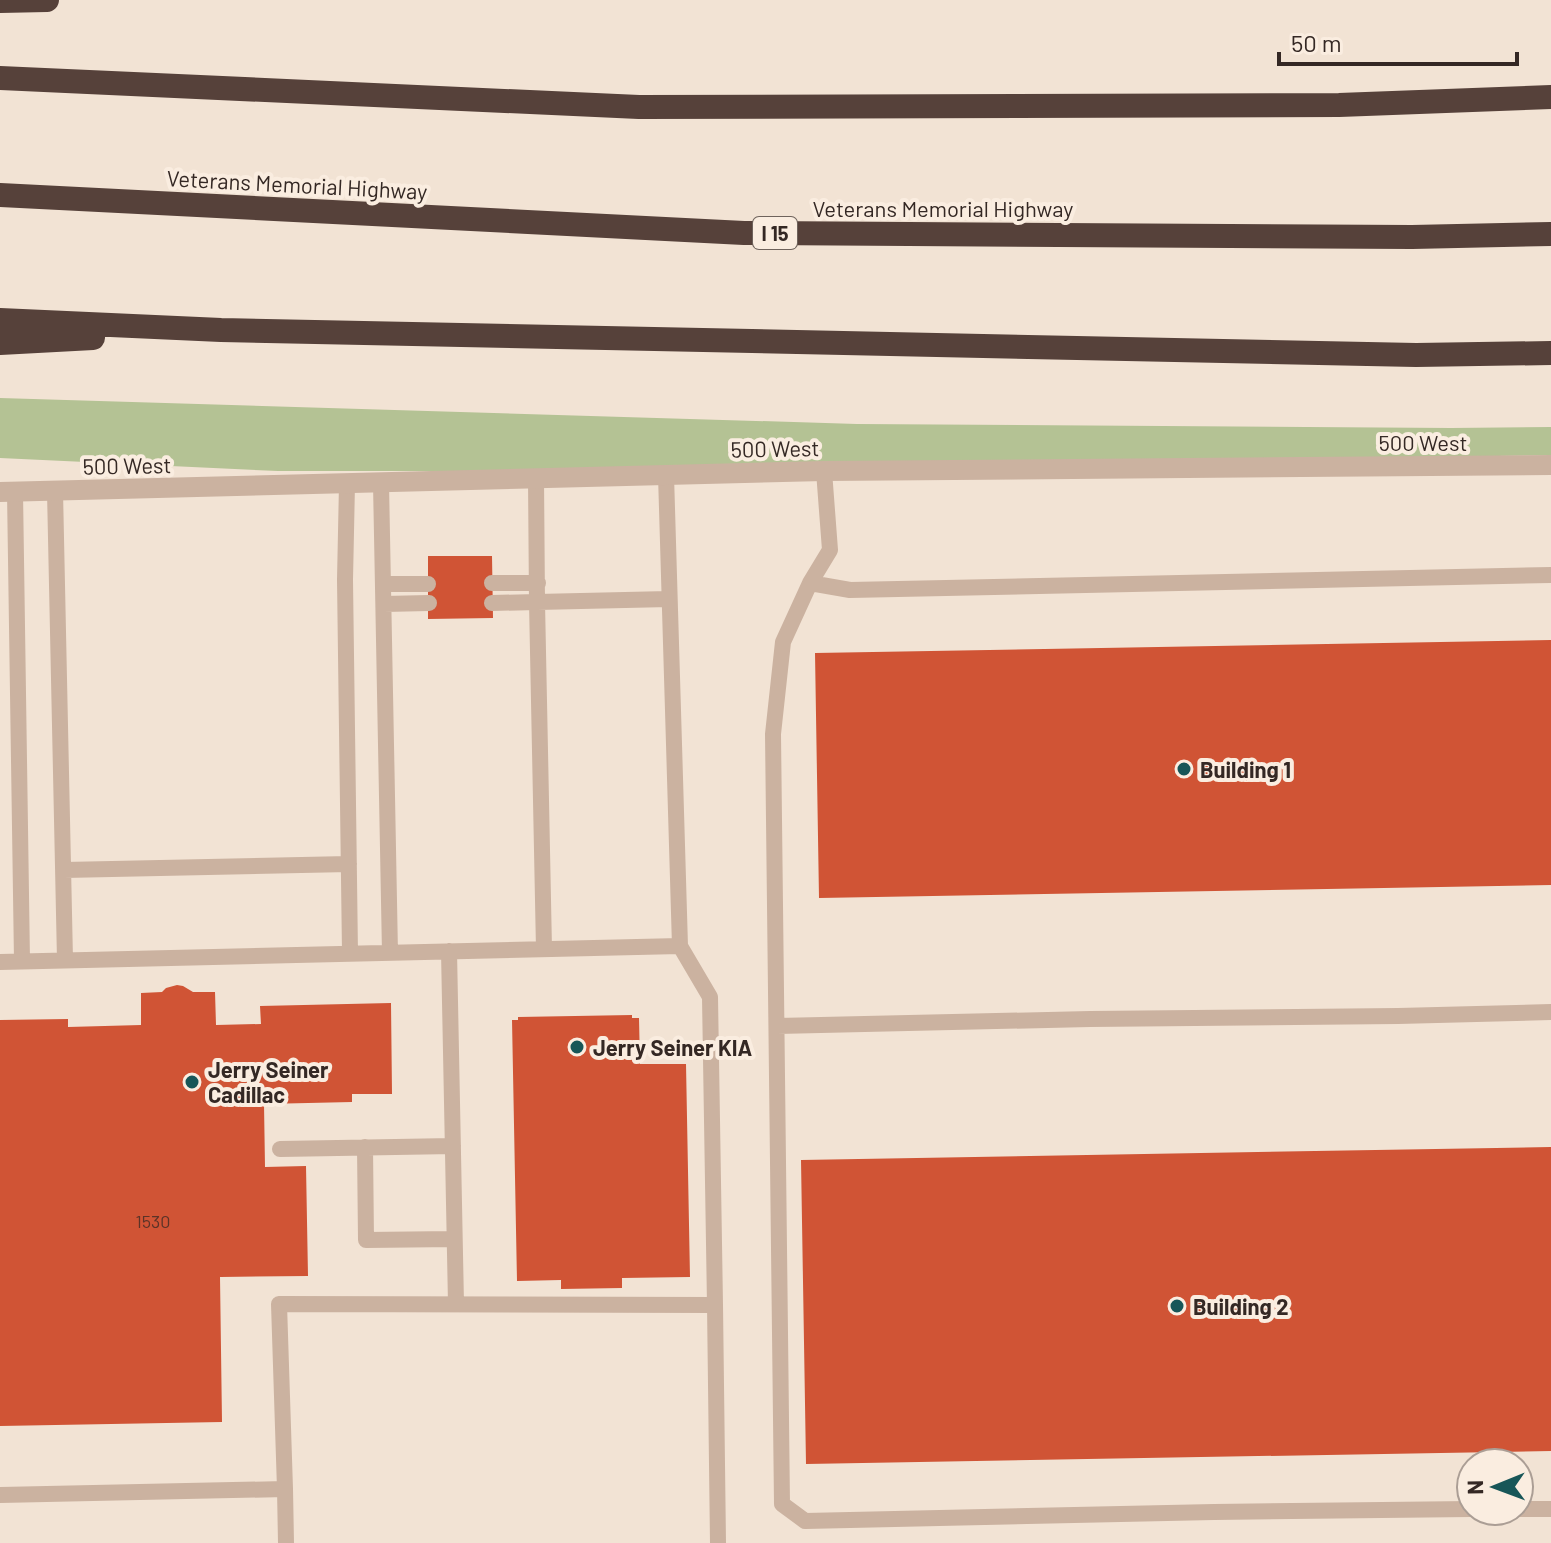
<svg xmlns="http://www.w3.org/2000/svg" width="1551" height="1543" font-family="Barlow,sans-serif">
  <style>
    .green { fill: #b4c294 }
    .building { fill: #d05435 }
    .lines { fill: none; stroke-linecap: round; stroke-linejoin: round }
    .lane { stroke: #cbb2a0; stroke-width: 16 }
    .street { stroke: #cbb2a0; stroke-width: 20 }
    .highway { stroke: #56413a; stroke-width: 24 }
    .poi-dot { fill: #175658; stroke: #faede0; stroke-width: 3 }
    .labels { text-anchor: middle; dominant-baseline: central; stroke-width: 8; stroke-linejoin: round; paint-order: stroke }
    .number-label { font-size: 18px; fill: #5b3328 }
    .shield { fill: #faede0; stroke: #6f635c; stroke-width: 2 }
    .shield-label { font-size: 20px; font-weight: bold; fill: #342824 }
    .street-label { font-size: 22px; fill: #342824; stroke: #faede0 }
    .poi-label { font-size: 22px; font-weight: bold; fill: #342824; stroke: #faede0; text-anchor: start }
  </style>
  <rect width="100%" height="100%" fill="#f2e3d4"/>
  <path class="green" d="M 0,398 L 857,424 L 1451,428 L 1551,427 L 1551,455 L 658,471 L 278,471 L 0,458 Z"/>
  <path class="building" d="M 428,556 L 492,556 L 493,618 L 428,619 Z
    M 1551,640 L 1551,885 L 819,898 L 815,653 Z
    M 177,985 L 183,986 L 193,992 L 215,992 L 216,1025 L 261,1024 L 260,1006 L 391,1003 L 392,1094 L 352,1094 L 352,1102 L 264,1104 L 265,1167 L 306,1166 L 308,1276 L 220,1277 L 222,1422 L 0,1426 L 0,1020 L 68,1019 L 68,1027 L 141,1025 L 141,993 L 162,992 L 166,988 Z
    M 632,1015 L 632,1018 L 639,1018 L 640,1064 L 686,1064 L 690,1277 L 622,1278 L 622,1288 L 561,1289 L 561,1280 L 517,1281 L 512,1020 L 518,1020 L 518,1017 Z
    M 1551,1147 L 1551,1451 L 806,1464 L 801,1160 Z"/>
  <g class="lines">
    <path class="lane" d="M 824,471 L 830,550 L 810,583 L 783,642 L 773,734 L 782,1504 L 805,1521 L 1214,1512 L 1471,1509
      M 536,478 L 537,602 L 669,599
      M 381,483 L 390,953
      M 347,484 L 345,580 L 350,953
      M 55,491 L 65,960
      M 15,492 L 22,961
      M 492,583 L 538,583
      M 810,583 L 850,590 L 1551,575
      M 384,584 L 428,584
      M 492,603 L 537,602 L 544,949
      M 384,604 L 429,603
      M 64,870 L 349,864
      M 449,951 L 456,1304
      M 0,962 L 680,946 L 666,475
      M 777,1026 L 1090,1019 L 1398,1016 L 1551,1012
      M 365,1147 L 366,1240 L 454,1239
      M 280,1149 L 453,1146
      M 715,1305 L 718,1543
      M 285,1489 L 286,1543
      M 0,1495 L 285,1489 L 279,1304 L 715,1305 L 710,997 L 680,946
      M 1519,1509 L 1551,1509"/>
    <path class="street" d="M 0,492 L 824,471 L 1551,465"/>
    <path class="highway" d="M 0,1 L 47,0
      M 0,78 L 639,107 L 1339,105 L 1551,97
      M 0,195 L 744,233 L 1412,237 L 1551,234
      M 0,320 L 221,330 L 1416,355 L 1551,353
      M 0,343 L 93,338"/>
  </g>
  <g class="poi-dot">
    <circle cx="1184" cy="769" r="8"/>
    <circle cx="577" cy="1047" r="8"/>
    <circle cx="192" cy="1082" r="8"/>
    <circle cx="1177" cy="1306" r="8"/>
  </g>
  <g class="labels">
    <g class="number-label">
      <text x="153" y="1221">1530</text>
    </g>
    <rect class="shield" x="753" y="217" width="44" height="32" rx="6"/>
    <g class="shield-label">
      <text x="775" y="233">I 15</text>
    </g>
    <g class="street-label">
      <text transform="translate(297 184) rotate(3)">Veterans Memorial Highway</text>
      <text x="943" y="208">Veterans Memorial Highway</text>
      <text x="1423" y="442">500 West</text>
      <text transform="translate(775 448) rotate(-1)">500 West</text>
      <text transform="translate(127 465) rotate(-1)">500 West</text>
    </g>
    <g class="poi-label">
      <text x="1200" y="769">Building 1</text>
      <text x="593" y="1047">Jerry Seiner KIA</text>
      <text x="208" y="1069">Jerry Seiner<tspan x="208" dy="25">Cadillac</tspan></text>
      <text x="1193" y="1306">Building 2</text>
    </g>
  </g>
  <g transform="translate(1495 1487) rotate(269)"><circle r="38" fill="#faede0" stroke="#ab9e95" stroke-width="2"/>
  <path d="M0-6L14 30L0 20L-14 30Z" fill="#175658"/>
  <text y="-12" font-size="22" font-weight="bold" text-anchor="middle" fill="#342824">N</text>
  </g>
  <path d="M1279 52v12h238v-12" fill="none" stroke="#342824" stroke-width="4"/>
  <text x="1291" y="52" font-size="24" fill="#342824" stroke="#faede0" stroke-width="6" paint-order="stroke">50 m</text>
</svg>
